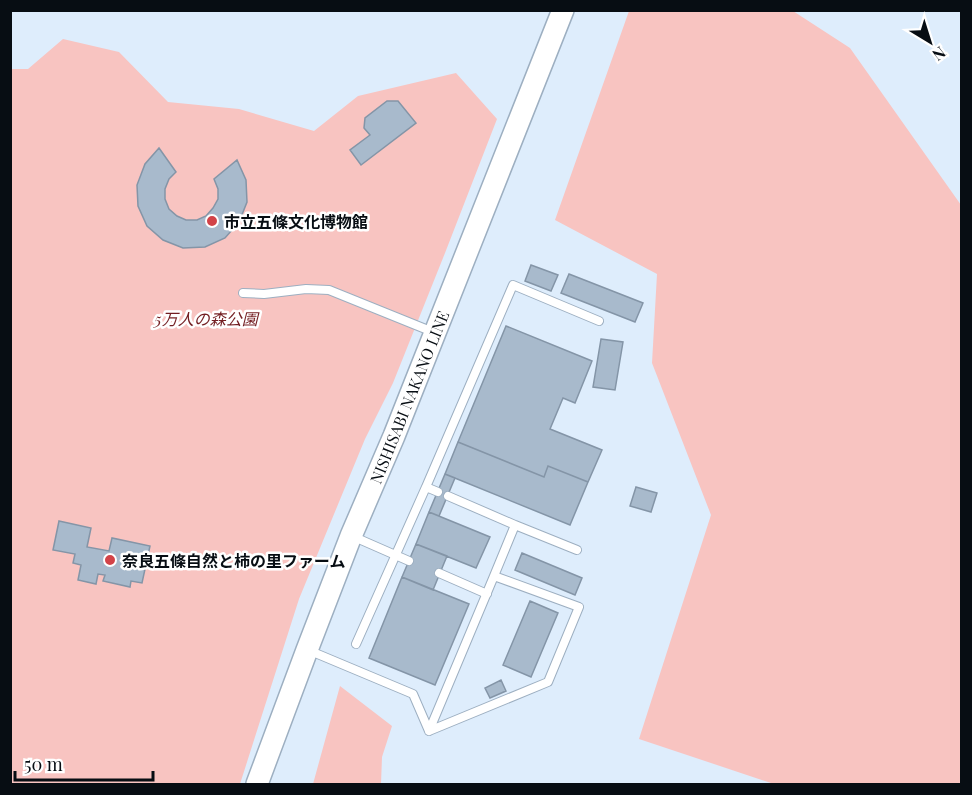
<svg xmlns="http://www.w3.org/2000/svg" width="972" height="795" font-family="'Playfair Display','Noto Sans JP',serif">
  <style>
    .green { fill: #f8c4c1 }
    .building { fill: #a8bacc; stroke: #8495a7; stroke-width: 1.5 }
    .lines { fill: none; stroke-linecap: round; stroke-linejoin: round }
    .lane-casing { stroke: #9dafc1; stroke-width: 10 }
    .secondary-casing { stroke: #9dafc1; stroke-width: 24 }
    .lane { stroke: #fff; stroke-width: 8 }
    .secondary { stroke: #fff; stroke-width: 21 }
    .poi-dot { fill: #d24348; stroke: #fff; stroke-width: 2 }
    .labels { text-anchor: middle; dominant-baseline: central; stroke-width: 5; stroke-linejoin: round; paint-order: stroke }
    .poi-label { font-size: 16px; font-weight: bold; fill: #070d13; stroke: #fff; text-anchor: start }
    .park-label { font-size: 16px; font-style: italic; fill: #731e22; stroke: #fff }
    .street-label { font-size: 16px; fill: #070d13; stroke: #fff }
  </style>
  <rect width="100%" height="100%" fill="#deedfc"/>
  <path class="green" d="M 629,11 L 793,11 L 850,48 L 961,205 L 961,784 L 774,784 L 639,739 L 711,515 L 652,363 L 657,274 L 555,220 Z
    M 63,39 L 119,52 L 168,102 L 239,109 L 314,131 L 358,96 L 456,73 L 497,119 L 445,253 L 393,383 L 365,439 L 299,599 L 240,784 L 11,784 L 10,69 L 28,69 Z
    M 340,686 L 392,726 L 382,757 L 381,784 L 313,784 Z"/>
  <path class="building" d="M 387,101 L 398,101 L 416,123 L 361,165 L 350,150 L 370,135 L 364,128 L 365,118 Z
    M 159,148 L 176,172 L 169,179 L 165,189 L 165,199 L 169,209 L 177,216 L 186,220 L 197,220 L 206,216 L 213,208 L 218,199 L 218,189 L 214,179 L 237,160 L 246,180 L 247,202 L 239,222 L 225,238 L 205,247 L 183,248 L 163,240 L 147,226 L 138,206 L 137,185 L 145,164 Z
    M 531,265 L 558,275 L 551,291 L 525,281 Z
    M 569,274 L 643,303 L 635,322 L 561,293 Z
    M 506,326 L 592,361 L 575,403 L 563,398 L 550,429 L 602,450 L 588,482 L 548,466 L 544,477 L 458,442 Z
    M 601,339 L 623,342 L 615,390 L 593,387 Z
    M 458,442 L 544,477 L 548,466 L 588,482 L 570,525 L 445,474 Z
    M 445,474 L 455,478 L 439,516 L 429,512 Z
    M 636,487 L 657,493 L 651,512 L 630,506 Z
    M 429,512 L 490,537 L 476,568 L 416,544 Z
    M 59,521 L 91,528 L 87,547 L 109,551 L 112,538 L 150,546 L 142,583 L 131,581 L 130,587 L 103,581 L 105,575 L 98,574 L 96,584 L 78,580 L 81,565 L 73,563 L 75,554 L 53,550 Z
    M 416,544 L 447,556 L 433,590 L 402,577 Z
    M 522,553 L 582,578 L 575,595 L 515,570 Z
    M 402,577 L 469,604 L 435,685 L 369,658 Z
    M 530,601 L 558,613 L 531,677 L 503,665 Z
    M 501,680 L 506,691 L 490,698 L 485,688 Z"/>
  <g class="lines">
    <defs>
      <path id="lane" d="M 243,293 L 264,294 L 306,289 L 329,290 L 433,332
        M 438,492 L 426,487 L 513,285 L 599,321
        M 448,496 L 515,525
        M 352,536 L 409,561
        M 439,573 L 487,594
        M 494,576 L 515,525 L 577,550
        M 356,644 L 426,487
        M 308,650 L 413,694 L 429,731 L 548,682 L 579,607 L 494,576 L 429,731"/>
      <path id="secondary" d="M 257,784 L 307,650 L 351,536 L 394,436 L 563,10"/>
    </defs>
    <use href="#lane" class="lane-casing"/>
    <use href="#secondary" class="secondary-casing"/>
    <use href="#lane" class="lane"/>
    <use href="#secondary" class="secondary"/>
  </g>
  <g class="poi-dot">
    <circle cx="212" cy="221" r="6"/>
    <circle cx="110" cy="560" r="6"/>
  </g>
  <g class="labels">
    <g class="poi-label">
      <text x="224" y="221">市立五條文化博物館</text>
      <text x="122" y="560">奈良五條自然と柿の里ファーム</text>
    </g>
    <g class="park-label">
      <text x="206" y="318">5万人の森公園</text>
    </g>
    <g class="street-label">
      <text transform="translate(409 397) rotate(-68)">NISHISABI NAKANO LINE</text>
    </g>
  </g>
  <rect width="972" height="795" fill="none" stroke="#070d13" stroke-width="24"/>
  <g transform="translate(930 42) rotate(142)" stroke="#ffffff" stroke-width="4.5" paint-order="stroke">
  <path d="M0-4.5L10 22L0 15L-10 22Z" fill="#070d13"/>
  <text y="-9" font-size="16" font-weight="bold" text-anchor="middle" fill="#070d13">N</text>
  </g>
  <path d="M15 771v9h138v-9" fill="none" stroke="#070d13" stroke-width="3"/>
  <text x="24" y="771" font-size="18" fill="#070d13" stroke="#ffffff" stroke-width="4.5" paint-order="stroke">50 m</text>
</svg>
